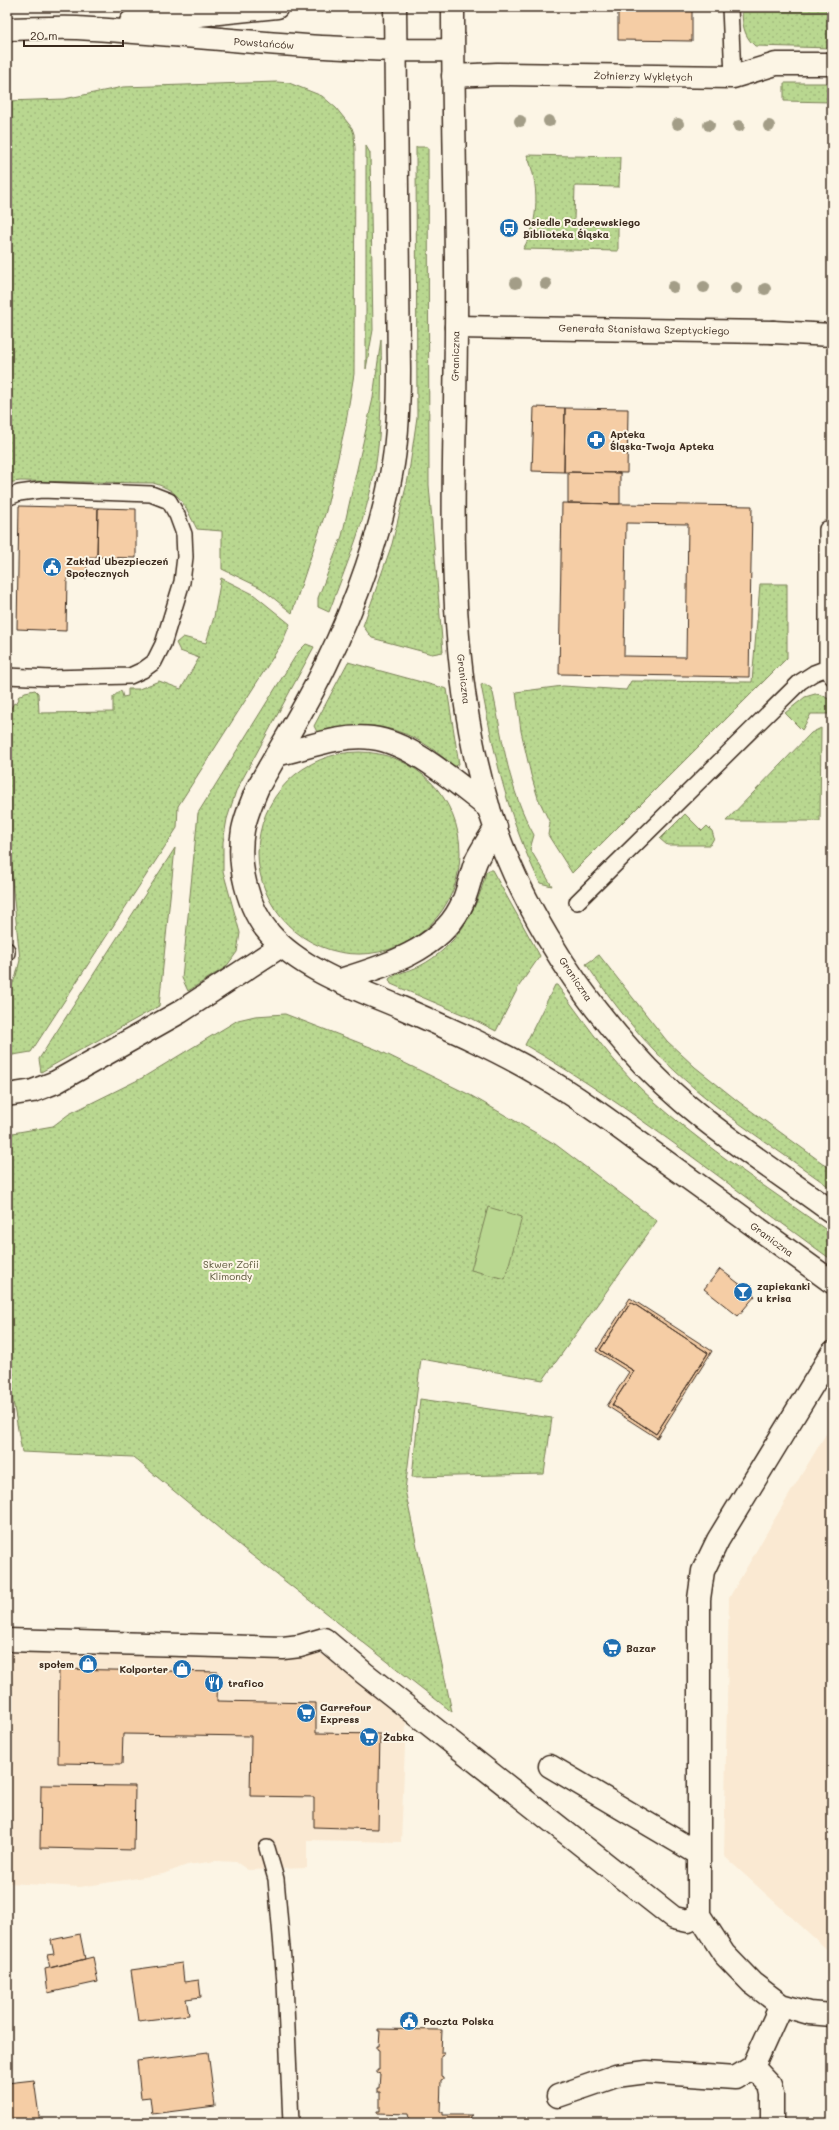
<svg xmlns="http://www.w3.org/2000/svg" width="839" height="2130" font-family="Mali,sans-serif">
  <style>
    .built { fill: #fae9d2 }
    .grass { fill: url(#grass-dots); stroke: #7a8057 }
    .garden { fill: #b9d790; stroke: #7a8057 }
    .building { fill: #f5cda5; stroke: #3b2a1e; fill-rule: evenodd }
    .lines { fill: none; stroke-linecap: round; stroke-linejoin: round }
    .service-casing { stroke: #3b2a1e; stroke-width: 18 }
    .pedestrian-casing { stroke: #3b2a1e; stroke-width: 25 }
    .minor-casing { stroke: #3b2a1e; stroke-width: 25 }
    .tertiary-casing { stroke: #3b2a1e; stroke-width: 25 }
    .service { stroke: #fcf5e5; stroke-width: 15 }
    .pedestrian { stroke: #fcf5e5; stroke-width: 22 }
    .minor { stroke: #fcf5e5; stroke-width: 22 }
    .tertiary { stroke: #fcf5e5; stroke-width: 22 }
    .tree { fill: #a39d87 }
    .labels { text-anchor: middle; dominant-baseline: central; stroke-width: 4; stroke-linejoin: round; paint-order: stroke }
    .street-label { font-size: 10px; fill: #3b2a1e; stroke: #fcf5e5 }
    .poi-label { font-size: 10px; font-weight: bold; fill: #3b2a1e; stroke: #fcf5e5; text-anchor: start }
    .park-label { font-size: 10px; fill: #5a553a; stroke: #fcf5e5 }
  </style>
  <defs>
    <pattern id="grass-dots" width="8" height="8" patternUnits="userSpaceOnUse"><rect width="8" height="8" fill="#b9d790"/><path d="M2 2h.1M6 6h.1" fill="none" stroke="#a0b97c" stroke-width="1.8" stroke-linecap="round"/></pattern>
  </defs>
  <rect width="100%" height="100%" fill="#fcf5e5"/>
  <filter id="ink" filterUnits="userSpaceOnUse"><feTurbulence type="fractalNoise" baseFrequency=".025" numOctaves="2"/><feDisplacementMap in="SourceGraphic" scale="8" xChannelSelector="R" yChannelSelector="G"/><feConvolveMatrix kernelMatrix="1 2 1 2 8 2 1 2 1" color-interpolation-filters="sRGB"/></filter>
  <g filter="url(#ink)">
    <path class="built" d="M 832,1424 L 832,1954 L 724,1856 L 729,1598 L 774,1520 Z
      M 7,1649 L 322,1654 L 406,1722 L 401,1842 L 307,1840 L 307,1868 L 248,1870 L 236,1862 L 216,1861 L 187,1865 L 163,1874 L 80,1887 L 7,1883 Z"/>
    <path class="grass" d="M 742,7 L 832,7 L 832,48 L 755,46 C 743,36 742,22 742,7 Z
      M 277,82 L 289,83 L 322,96 L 336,108 L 352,128 L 354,134 L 355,149 L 354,374 L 346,422 L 326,511 L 292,613 L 261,588 L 222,569 L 222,531 L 197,529 C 184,505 181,491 153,483 L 20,481 L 7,483 L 7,101 L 64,99 L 123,87 Z
      M 784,83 L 832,83 L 832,102 L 784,101 Z
      M 366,146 L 370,153 L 373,330 L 366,369 Z
      M 416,147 L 428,147 L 429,485 L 443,652 L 432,654 L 372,638 L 363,626 L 392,544 L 408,479 L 417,417 Z
      M 527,155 L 620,157 L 619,187 L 575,186 L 574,221 L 618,222 L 618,251 L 523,249 C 540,222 539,183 527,155 Z
      M 381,339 C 382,383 382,426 375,470 C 366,519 346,566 329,612 L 318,607 L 318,598 L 342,536 L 373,398 Z
      M 221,578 L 253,594 L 290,624 L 282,643 L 178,806 L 177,828 L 31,1052 L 7,1056 L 7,995 L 16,976 L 20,960 L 7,831 L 8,713 L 14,703 L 16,704 L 19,699 L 18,697 L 25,692 L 35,690 L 38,693 L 39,713 L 113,712 L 113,697 L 121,690 L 123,697 L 128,696 L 128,689 L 139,689 L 159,681 L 181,689 L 199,658 L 180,651 L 176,643 L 183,637 L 206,643 L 214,617 Z
      M 760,584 L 787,584 L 787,658 L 572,873 L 548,835 L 550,823 L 538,798 L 531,775 L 521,731 L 516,692 L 563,686 L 626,690 L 631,681 L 752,682 Z
      M 306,644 L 314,647 L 236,791 L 227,819 L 223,842 L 223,871 L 240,933 L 237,952 L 226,967 L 188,991 L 182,978 L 198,813 L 298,652 Z
      M 348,662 L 447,689 L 459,764 L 454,767 C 412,727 372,718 317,732 L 314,726 Z
      M 485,684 L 491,688 L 493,693 C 504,745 508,788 534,835 L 530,849 L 552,886 L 540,883 C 507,816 495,757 481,685 Z
      M 815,694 L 822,695 L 832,701 L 832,714 L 811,714 L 802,730 L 785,713 L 805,697 Z
      M 821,728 L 820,821 L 726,821 L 811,733 Z
      M258 853a101 101 0 1 1 202 0a101 101 0 1 1-202 0Z
      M 685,814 L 702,831 L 707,826 L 712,831 L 714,838 L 710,845 L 667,845 L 660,839 Z
      M 175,848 L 159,1006 L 41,1072 L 39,1059 Z
      M 489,870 L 492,870 L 540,956 L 519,986 L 496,1031 L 471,1018 L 391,984 L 389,979 C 394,974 412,970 420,966 C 456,947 477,912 486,872 Z
      M 599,955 L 667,1041 L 695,1067 L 739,1102 L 832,1170 L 832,1189 C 772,1145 705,1105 654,1050 C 629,1024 607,994 586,964 Z
      M 555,985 L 557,985 C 581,1017 604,1051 632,1080 C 689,1138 766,1186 832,1234 L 832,1260 C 732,1188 631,1106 525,1045 Z
      M 285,1014 L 378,1050 L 470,1095 L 555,1144 L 657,1221 L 543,1380 L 421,1359 L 405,1490 L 452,1712 L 249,1553 L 133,1457 L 22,1452 L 7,1368 L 7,1134 L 53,1126 L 69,1114 L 142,1078 L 238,1020 L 255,1016 Z
      M 420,1399 L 552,1418 L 544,1474 L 412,1477 Z"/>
    <path class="garden" d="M 488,1207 L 522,1217 L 505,1279 L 471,1270 Z"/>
    <path class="building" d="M 618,7 L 692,7 L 692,41 L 618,40 Z
      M 534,407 L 565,408 L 564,472 L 532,471 Z
      M 565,408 L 628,409 L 627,473 L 564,472 Z
      M 568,472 L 620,473 L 620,504 L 568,503 Z
      M 562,503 L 752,506 L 749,677 L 559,674 ZM 626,523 L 688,524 L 686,657 L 624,656 Z
      M 19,506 L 98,508 L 97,557 L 87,557 L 87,578 L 67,578 L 66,631 L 17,629 Z
      M 98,508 L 136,509 L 136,558 L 97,557 Z
      M 720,1269 L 755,1296 L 738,1316 L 704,1289 Z
      M 630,1298 L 712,1351 L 657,1438 L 607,1406 L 629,1372 L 596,1351 ZM 631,1302 L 708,1353 L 656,1434 L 612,1405 L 634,1371 L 600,1350 Z
      M 631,1302 L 708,1353 L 656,1434 L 612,1405 L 634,1371 L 600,1350 Z
      M 59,1669 L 218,1672 L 217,1701 L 316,1703 L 316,1733 L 380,1734 L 378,1829 L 314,1827 L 314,1797 L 250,1796 L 251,1736 L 123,1734 L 122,1764 L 58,1763 Z
      M 41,1785 L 135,1786 L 134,1850 L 40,1848 Z
      M 80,1934 L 85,1959 L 50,1968 L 47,1955 L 54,1954 L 51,1940 Z
      M 93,1957 L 98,1982 L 48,1993 L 45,1969 Z
      M 182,1963 L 184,1982 L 199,1980 L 201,1997 L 186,1999 L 189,2015 L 138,2021 L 131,1970 Z
      M 378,2029 L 442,2030 L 441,2053 L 444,2053 L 444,2055 L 441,2056 L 441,2076 L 443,2077 L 443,2079 L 441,2080 L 440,2112 L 443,2112 L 443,2115 L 472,2115 L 470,2116 L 469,2123 L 410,2123 L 408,2114 L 377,2113 L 377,2111 L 380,2111 L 380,2092 L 377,2092 L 377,2088 L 379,2088 L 380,2074 L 377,2073 L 377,2070 L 379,2070 L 379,2050 L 377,2049 L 377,2046 L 379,2046 L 380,2031 L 378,2031 Z
      M 208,2052 L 215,2106 L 152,2114 L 150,2097 L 141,2098 L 137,2061 Z
      M 34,2080 L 40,2123 L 7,2123 L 7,2083 Z"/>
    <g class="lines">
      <defs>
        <path id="service" d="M 730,7 L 733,77
          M 7,498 L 19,493 L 41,490 L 151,494 L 169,501 L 177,515 L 184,534 L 185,557 L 182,582 L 163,644 L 154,662 L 143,670 L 130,676 L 50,678 L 7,676
          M 827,529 L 827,668 L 832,677
          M 577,902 L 800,682 L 814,673 L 827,668
          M 7,950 L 7,953
          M 267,1848 L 276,1879 L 285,1982 L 291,2123"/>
        <path id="pedestrian" d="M 453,76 L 497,74 L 733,77 L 776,64 L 832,64
          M 773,332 L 832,335"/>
        <path id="minor" d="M 456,327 L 773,332
          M 7,1095 L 33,1091 L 56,1082 L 180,1012 L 281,946
          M 832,1353 L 718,1540 L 703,1571 L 699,1599 L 699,1915 L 724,1954 L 752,1983 L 781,2005 L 809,2013 L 832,2015
          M 7,1640 L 283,1648 L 300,1646 L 324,1639 L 364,1673 L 674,1918 L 688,1921 L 699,1915
          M 550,1766 L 699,1854
          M 753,2067 L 770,2085 L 772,2094 L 772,2123
          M 558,2096 L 616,2076 L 647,2072 L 735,2078 L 753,2067 L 781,2005"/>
        <path id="tertiary" d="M 395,7 L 399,370 C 399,402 398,433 393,464 C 382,531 356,604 326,665 C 306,707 281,746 258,787 C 252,801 246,815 243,830 C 237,864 247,908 270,934 C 301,970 360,990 402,1008 C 450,1029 498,1050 543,1077 C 585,1101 623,1131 662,1159 C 718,1200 775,1241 832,1282
          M 453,7 C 453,115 457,223 456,332 C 455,489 442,656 489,809 C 516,895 571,985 632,1052 C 688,1116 764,1162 832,1212
          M 131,22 L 277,7
          M 7,29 C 30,29 54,27 77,28 C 202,35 327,53 453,50
          M 276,755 C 307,748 340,734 372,738 C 413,743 457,784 489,808
          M 340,980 C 382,967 438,951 460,908 C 468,894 470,876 476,861 C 481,850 490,838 496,827"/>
      </defs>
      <use href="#service" class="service-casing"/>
      <use href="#pedestrian" class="pedestrian-casing"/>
      <use href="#minor" class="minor-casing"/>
      <use href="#tertiary" class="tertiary-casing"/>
      <use href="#service" class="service"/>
      <use href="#pedestrian" class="pedestrian"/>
      <use href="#minor" class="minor"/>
      <use href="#tertiary" class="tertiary"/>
    </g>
    <g class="tree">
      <circle cx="520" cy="121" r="6"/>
      <circle cx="549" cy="121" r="6"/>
      <circle cx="678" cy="124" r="6"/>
      <circle cx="709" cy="125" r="6"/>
      <circle cx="739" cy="126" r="6"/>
      <circle cx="769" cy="126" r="6"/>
      <circle cx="516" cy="283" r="6"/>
      <circle cx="546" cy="284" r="6"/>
      <circle cx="673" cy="287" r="6"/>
      <circle cx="704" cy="287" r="6"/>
      <circle cx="736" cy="288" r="6"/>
      <circle cx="765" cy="289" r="6"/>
    </g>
  </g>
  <defs>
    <symbol id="bus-disc" viewBox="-11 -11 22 22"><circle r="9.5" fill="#1f6fb2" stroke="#fcf5e5"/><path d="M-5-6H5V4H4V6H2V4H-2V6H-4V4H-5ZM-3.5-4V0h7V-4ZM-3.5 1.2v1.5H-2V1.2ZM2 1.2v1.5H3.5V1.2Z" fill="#fff"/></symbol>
    <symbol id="pharmacy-disc" viewBox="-11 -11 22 22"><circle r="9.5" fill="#1f6fb2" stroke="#fcf5e5"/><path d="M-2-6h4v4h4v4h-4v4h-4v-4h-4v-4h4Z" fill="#fff"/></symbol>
    <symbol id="civic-disc" viewBox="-11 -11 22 22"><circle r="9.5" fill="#1f6fb2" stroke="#fcf5e5"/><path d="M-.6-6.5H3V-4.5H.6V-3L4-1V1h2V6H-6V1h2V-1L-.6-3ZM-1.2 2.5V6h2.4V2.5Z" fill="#fff"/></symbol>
    <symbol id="bar-disc" viewBox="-11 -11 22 22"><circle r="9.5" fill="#1f6fb2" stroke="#fcf5e5"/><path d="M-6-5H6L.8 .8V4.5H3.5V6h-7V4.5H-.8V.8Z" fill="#fff"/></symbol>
    <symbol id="supermarket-disc" viewBox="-11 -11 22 22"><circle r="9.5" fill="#1f6fb2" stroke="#fcf5e5"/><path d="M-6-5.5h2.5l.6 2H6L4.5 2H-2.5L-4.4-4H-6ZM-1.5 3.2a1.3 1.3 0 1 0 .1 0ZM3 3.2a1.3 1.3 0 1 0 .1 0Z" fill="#fff"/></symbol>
    <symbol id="shop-disc" viewBox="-11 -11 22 22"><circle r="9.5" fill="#1f6fb2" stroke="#fcf5e5"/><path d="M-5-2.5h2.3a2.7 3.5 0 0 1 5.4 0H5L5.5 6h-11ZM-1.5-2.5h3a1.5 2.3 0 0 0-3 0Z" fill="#fff"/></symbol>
    <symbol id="restaurant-disc" viewBox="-11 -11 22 22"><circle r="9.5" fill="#1f6fb2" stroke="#fcf5e5"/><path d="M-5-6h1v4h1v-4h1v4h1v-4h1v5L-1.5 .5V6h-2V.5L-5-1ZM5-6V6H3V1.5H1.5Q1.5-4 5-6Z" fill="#fff"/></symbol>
  </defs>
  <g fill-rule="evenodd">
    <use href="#bus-disc" x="498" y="217" width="22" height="22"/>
    <use href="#pharmacy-disc" x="585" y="429" width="22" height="22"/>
    <use href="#civic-disc" x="41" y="556" width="22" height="22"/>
    <use href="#bar-disc" x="732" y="1281" width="22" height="22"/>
    <use href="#supermarket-disc" x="601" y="1637" width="22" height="22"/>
    <use href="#shop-disc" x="77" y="1653" width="22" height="22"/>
    <use href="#shop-disc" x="171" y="1658" width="22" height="22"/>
    <use href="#restaurant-disc" x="203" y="1672" width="22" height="22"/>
    <use href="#supermarket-disc" x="295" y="1702" width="22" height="22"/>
    <use href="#supermarket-disc" x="358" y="1726" width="22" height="22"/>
    <use href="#civic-disc" x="398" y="2010" width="22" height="22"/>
  </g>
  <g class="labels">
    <g class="street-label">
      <text transform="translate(264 43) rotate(4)">Powstańców</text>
      <text transform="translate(643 76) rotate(1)">Żołnierzy Wyklętych</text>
      <text transform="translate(644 329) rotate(1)">Generała Stanisława Szeptyckiego</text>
      <text transform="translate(455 356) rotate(-89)">Graniczna</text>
      <text transform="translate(464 679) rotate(83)">Graniczna</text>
      <text transform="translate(576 979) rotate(56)">Graniczna</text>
      <text transform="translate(772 1239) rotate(36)">Graniczna</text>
    </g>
    <g class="poi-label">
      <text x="523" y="222">Osiedle Paderewskiego<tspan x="523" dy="12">Biblioteka Śląska</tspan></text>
      <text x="610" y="434">Apteka<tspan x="610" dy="12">Śląska-Twoja Apteka</tspan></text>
      <text x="66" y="561">Zakład Ubezpieczeń<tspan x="66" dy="12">Społecznych</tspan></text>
      <text x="757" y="1286">zapiekanki<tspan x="757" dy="12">u krisa</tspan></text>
      <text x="626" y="1648">Bazar</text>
      <text x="74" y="1664" text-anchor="end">społem</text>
      <text x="168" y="1669" text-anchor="end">Kolporter</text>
      <text x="228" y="1683">trafico</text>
      <text x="320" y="1707">Carrefour<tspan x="320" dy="12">Express</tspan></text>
      <text x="383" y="1737">Żabka</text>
      <text x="423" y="2021">Poczta Polska</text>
    </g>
    <g class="park-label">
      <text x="231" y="1264">Skwer Zofii<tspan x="231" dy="12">Klimondy</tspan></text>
    </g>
  </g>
  <rect width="839" height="2130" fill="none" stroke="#fcf5e5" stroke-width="24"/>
  <rect x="12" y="12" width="815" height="2106" fill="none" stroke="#3b2a1e" stroke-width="1.5" filter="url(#ink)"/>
  <path d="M24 40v6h99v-6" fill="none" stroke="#3b2a1e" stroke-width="2"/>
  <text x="30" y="40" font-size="12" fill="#3b2a1e" stroke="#fcf5e5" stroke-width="3" paint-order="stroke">20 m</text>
</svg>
